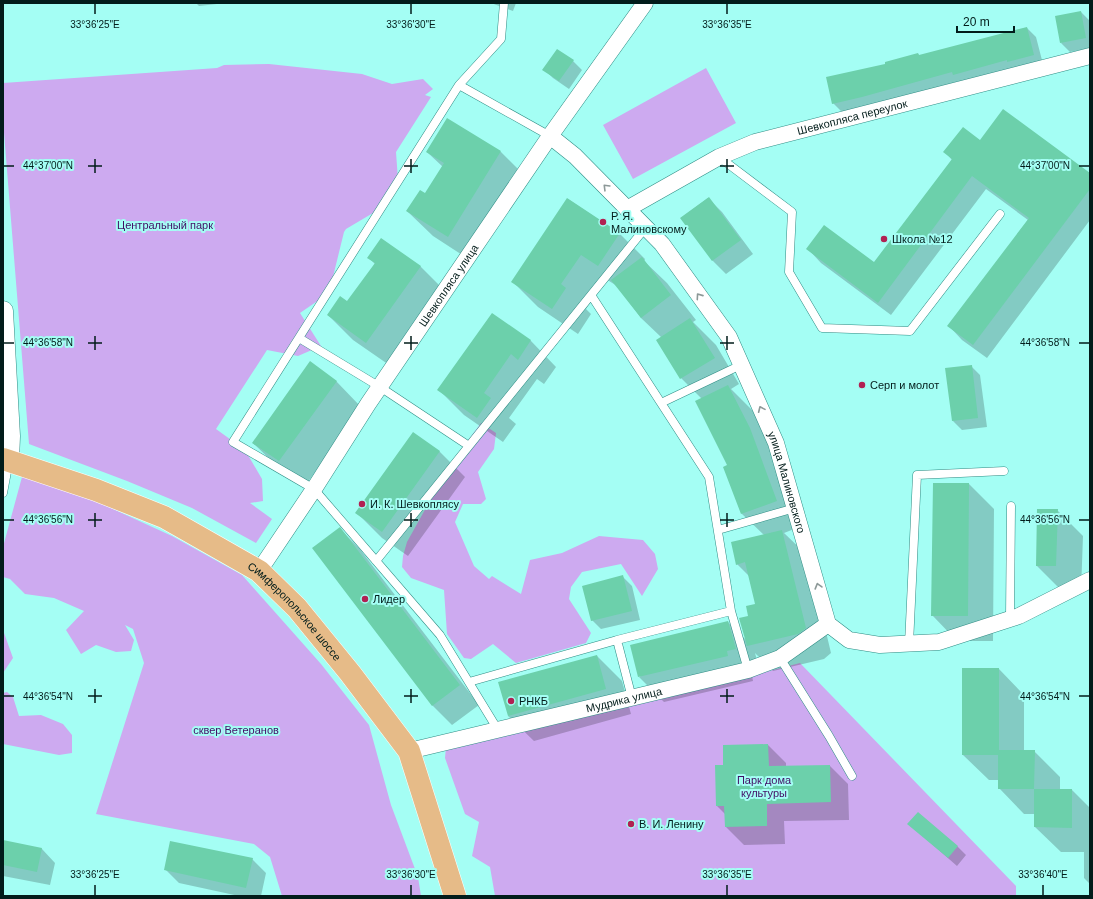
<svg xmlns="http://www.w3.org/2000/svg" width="1093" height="899" font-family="Helvetica,sans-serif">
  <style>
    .green { fill: #cdaaf0 }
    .shadow { fill: #0003 }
    .building { fill: #6cd0ab }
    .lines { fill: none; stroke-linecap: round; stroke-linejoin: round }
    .service-casing { stroke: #2e8c84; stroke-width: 9 }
    .minor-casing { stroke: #2e8c84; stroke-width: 17 }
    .tertiary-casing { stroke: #2e8c84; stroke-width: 21 }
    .primary-casing { stroke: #fff; stroke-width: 23 }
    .service { stroke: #fff; stroke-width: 8 }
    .minor { stroke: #fff; stroke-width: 16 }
    .tertiary { stroke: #fff; stroke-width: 20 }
    .primary { stroke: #e6bb88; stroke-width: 22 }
    .oneway { stroke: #8d9998 }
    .ticks { fill: none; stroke: #021c1a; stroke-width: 1.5 }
    .poi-dot { fill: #b12152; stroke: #a4fef4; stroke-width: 1.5 }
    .labels { text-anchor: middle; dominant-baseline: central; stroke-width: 4; stroke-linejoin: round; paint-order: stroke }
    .street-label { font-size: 11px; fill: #021c1a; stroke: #a4fef4 }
    .poi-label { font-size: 11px; fill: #021c1a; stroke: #a4fef4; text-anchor: start }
    .park-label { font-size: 11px; fill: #420d64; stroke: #a4fef4 }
    .ticks-label { font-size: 10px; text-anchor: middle; fill: #021c1a; stroke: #a4fef4; stroke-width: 4; stroke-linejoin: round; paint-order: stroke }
  </style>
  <rect width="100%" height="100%" fill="#a4fef4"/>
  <path class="green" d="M 269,64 L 362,74 L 392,84 L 423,79 L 433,89 L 425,95 L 431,97 L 396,152 L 398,180 L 373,213 L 346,229 L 344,232 L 329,293 L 300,313 L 321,346 L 298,356 L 267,350 L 216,429 L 245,450 L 262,479 L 263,501 L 250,503 L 272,519 L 256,543 L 192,508 L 127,481 L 29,444 L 3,120 L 3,83 L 217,68 L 224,65 Z
    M 706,68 L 736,123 L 633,179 L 603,125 Z
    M 481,423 L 496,433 L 494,449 L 478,472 L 486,499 L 481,504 L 463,504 L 455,522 L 474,566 L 489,579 L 492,576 L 521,594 L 530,560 L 562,553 L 599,536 L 643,540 L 655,554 L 658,569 L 642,596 L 621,564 L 582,572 L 571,587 L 569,599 L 591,633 L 586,643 L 516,663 L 493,644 L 471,659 L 464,658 L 447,634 L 444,590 L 411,578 L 402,567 L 403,556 L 407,542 L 451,463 Z
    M 22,477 L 78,493 L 172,536 L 242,575 L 321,664 L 369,725 L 391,805 L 418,877 L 421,896 L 282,896 L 270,857 L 254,844 L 96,814 L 144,663 L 133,629 L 125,625 L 134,640 L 131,651 L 116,652 L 96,645 L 81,654 L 66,630 L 84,611 L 54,598 L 25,594 L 10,579 L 3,577 L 3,547 Z
    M 3,630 L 13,658 L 3,673 Z
    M 800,663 L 1016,886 L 1016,896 L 495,896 L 490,867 L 472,856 L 479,822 L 465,814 L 445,758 L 446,747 L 707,687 Z
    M 7,692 L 13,697 L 19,716 L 41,715 L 63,724 L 72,735 L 72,753 L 59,755 L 3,744 L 3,693 Z"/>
  <path class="shadow" d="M 196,3 L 226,3 L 199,6 Z
    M 491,3 L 516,3 L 513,11 Z
    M 1081,12 L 1090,21 L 1090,48 L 1070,52 L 1061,43 Z
    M 1027,28 L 1036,37 L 1043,64 L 962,83 L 960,81 L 871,106 L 842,112 L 833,103 L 918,54 L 920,56 Z
    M 573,61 L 582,70 L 569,89 L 553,78 L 544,69 Z
    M 980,141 L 1090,174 L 1090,220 L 987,358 L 962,340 L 949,326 L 1028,220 L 986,189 L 891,315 L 821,263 L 808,249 L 874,264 L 952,160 L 945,152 Z
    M 427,152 L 501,152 L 526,177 L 473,262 L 433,236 L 407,211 L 426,194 L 443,167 Z
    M 708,198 L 722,212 L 753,254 L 726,274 L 713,261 L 681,218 Z
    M 568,199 L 620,234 L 645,259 L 644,261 L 667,283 L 696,320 L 693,322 L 716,345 L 739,384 L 731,389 L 753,411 L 775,454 L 802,526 L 784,533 L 808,556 L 831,653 L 824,659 L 773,671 L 755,653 L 761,674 L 752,676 L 753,681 L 664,702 L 639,677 L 728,622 L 746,640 L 749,617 L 756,605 L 749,576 L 737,564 L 764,535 L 742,514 L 724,467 L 728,466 L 702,399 L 681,378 L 661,337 L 641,318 L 617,286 L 606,279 L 586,309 L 591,314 L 578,334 L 538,307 L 513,282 Z
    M 369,258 L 420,266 L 446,292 L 392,367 L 353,340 L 328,315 L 348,302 L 375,264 Z
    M 492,314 L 531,341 L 556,367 L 544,384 L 537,379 L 509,418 L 516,424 L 503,442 L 464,415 L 439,390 Z
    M 971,366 L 980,375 L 987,427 L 962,430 L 953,421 Z
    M 336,381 L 361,407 L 305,486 L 279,468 L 253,443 Z
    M 439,451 L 465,477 L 408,556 L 382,538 L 357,513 Z
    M 969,484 L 994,509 L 993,641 L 957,641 L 932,615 Z
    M 1057,510 L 1083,536 L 1081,591 L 1062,591 L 1037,566 Z
    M 340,529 L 359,548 L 479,705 L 452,725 L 433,706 L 313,548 Z
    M 623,577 L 632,586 L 640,620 L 601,629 L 592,620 Z
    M 597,656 L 622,681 L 631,714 L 534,741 L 508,716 Z
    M 999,669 L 1024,695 L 1024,751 L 1034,751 L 1060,777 L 1060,790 L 1072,790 L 1090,808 L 1090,884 L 1084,878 L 1084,852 L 1061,852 L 1035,827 L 1035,814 L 1024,814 L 999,788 L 999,780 L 989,780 L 963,755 Z
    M 768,745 L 786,763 L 786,767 L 830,766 L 848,784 L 849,820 L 784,821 L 785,844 L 744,845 L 726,827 L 725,814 L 717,806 L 724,766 Z
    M 909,824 L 957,846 L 966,855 L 957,866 Z
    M 3,841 L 42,849 L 55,863 L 50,885 L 3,876 Z
    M 252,859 L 266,873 L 261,896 L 239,896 L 179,883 L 165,869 Z"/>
  <path class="building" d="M 1081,11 L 1086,38 L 1060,43 L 1055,16 Z
    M 1027,27 L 1034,55 L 1007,62 L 1007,60 L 953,75 L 952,72 L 862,97 L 832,104 L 826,77 L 885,64 L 885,62 L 918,53 L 919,55 Z
    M 557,49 L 574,60 L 559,81 L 542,70 Z
    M 1003,109 L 1090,173 L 1090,189 L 973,345 L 947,326 L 1029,218 L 972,176 L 878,303 L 806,249 L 824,225 L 874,262 L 952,159 L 943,152 L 963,127 L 980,140 Z
    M 447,118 L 501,151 L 448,237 L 406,211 L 420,190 L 425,193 L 444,163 L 426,152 Z
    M 709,197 L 741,240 L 712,261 L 680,218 Z
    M 567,198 L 620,233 L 598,266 L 581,255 L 561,284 L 566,288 L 552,309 L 511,282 Z
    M 381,238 L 421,266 L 366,343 L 327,315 L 340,296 L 347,301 L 375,263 L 367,258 Z
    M 642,257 L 671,295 L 641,318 L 611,280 Z
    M 492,313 L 531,340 L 518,360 L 511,354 L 484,393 L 491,398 L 477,418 L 437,390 Z
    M 690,318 L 715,358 L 680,379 L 656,340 Z
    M 310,361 L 337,381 L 279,461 L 252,443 Z
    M 972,365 L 978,418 L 952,421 L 945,368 Z
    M 728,385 L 750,428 L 777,501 L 741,514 L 723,467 L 727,465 L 695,401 Z
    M 413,432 L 440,451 L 382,532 L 355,513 Z
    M 933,483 L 969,483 L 968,616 L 931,616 Z
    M 1037,509 L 1058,509 L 1056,566 L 1036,566 Z
    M 340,527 L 460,685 L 432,706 L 312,548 Z
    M 782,530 L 806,628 L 798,634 L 747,646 L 739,618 L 748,616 L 746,606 L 755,604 L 745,562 L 736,565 L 731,542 Z
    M 623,575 L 632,611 L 591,621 L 582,586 Z
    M 728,621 L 736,649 L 727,651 L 728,656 L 638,677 L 630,645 Z
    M 597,655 L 606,689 L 508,716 L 498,682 Z
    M 962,668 L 999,668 L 999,750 L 1035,750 L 1034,789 L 998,789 L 998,755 L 962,755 Z
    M 768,744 L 769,766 L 830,765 L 831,802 L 767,804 L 767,826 L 725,827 L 724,806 L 716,806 L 715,765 L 723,765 L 723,745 Z
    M 1034,789 L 1072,789 L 1072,828 L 1034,827 Z
    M 918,812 L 958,846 L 948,858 L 907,824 Z
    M 3,840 L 42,848 L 37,872 L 3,865 Z
    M 170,841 L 253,858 L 246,888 L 164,870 Z"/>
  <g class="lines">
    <defs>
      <path id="service" d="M 504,3 L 501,39 L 459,85 L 550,136
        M 459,85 L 233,442 L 314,489 L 440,635 L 498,730
        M 719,157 L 792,212 L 789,272 L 822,328 L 910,331 L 1000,214
        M 591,295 L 709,477 L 731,611
        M 299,338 L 380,387 L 469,446
        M 661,403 L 741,365
        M 3,493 L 9,461
        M 718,530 L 795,508
        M 376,561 L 646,227
        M 1010,618 L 1011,506
        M 617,640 L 731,611 L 748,670
        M 909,644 L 917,475 L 1004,471
        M 780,658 L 829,736 L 852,776
        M 469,682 L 617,640 L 632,698"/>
      <g id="minor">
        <path id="s1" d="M 550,136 L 575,156 L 662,244 L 729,337 L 776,443 L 828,624 L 849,640 L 880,645 L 939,642 L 1019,616 L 1090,580"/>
        <path id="s2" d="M 627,209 L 719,157 L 755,142 L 1090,56"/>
        <path id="s3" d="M 259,571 L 314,489 L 368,404 L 550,136 L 645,3"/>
        <path id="s4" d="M 409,751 L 748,670 L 780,658 L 828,624"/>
      </g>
      <path id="tertiary" d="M 3,311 L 10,436 L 9,460"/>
      <g id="primary">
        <path id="s5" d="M 3,459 L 96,490 L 164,517 L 259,571 L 297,608 L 350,673 L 409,751 L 455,896"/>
      </g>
    </defs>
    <use href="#service" class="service-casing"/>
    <use href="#minor" class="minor-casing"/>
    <use href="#tertiary" class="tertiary-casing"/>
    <use href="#primary" class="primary-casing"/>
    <use href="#service" class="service"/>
    <use href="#minor" class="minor"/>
    <use href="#tertiary" class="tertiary"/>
    <use href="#primary" class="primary"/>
  </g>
  <defs><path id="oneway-chevron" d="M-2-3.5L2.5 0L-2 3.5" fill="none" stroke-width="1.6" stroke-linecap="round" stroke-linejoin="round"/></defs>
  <g class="oneway">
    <use href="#oneway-chevron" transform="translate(606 187) rotate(-135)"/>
    <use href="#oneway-chevron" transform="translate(699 296) rotate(-125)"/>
    <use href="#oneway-chevron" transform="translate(761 409) rotate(-114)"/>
    <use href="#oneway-chevron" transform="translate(818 586) rotate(-106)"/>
  </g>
  <path class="ticks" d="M 95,4 L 95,14M 411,4 L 411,14M 727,4 L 727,14M 95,159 L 95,173M 411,159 L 411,173M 727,159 L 727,173M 4,166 L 14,166M 88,166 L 102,166M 404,166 L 418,166M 720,166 L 734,166M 1079,166 L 1089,166M 95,336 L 95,350M 411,336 L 411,350M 727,336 L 727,350M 4,343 L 14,343M 88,343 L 102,343M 404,343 L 418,343M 720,343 L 734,343M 1079,343 L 1089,343M 95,513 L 95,527M 411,513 L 411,527M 727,513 L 727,527M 4,520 L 14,520M 88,520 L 102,520M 404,520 L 418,520M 720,520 L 734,520M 1079,520 L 1089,520M 95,689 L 95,703M 411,689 L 411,703M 727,689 L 727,703M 4,696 L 14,696M 88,696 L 102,696M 404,696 L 418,696M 720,696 L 734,696M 1079,696 L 1089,696M 95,885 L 95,895M 411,885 L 411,895M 727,885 L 727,895M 1043,885 L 1043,895"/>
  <g class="poi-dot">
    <circle cx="603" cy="222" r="4"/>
    <circle cx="884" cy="239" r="4"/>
    <circle cx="862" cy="385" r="4"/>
    <circle cx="362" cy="504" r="4"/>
    <circle cx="365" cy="599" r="4"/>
    <circle cx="511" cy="701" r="4"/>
    <circle cx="631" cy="824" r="4"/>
  </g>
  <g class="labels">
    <g class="street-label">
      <text stroke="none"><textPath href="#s2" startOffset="245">Шевкопляса переулок</textPath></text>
      <text stroke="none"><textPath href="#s3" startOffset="343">Шевкопляса улица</textPath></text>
      <text stroke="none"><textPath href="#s1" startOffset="427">улица Малиновского</textPath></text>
      <text stroke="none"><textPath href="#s5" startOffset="334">Симферопольское шоссе</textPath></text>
      <text stroke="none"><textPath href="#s4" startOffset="221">Мудрика улица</textPath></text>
    </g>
    <g class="poi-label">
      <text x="611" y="216">Р. Я.<tspan x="611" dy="13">Малиновскому</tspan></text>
      <text x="892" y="239">Школа №12</text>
      <text x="870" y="385">Серп и молот</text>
      <text x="370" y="504">И. К. Шевкоплясу</text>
      <text x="373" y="599">Лидер</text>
      <text x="519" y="701">РНКБ</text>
      <text x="639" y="824">В. И. Ленину</text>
    </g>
    <g class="park-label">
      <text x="165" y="225">Центральный парк</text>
      <text x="236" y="730">сквер Ветеранов</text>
      <text x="764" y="780">Парк дома<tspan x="764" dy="13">культуры</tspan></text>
    </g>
  </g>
  <g class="ticks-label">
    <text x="95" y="28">33°36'25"E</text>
    <text x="411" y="28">33°36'30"E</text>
    <text x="727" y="28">33°36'35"E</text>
    <text x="48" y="169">44°37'00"N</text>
    <text x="1045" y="169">44°37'00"N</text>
    <text x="48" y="346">44°36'58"N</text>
    <text x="1045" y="346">44°36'58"N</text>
    <text x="48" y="523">44°36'56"N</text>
    <text x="1045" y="523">44°36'56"N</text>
    <text x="48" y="700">44°36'54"N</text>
    <text x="1045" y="700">44°36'54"N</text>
    <text x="95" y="878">33°36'25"E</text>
    <text x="411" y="878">33°36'30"E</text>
    <text x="727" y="878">33°36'35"E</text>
    <text x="1043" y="878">33°36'40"E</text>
  </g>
  <rect width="1093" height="899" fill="none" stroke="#021c1a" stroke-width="8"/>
  <path d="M957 26v6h57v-6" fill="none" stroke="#021c1a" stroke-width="2"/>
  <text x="963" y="26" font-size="12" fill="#021c1a" stroke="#a4fef4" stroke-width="3" paint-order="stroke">20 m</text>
</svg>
